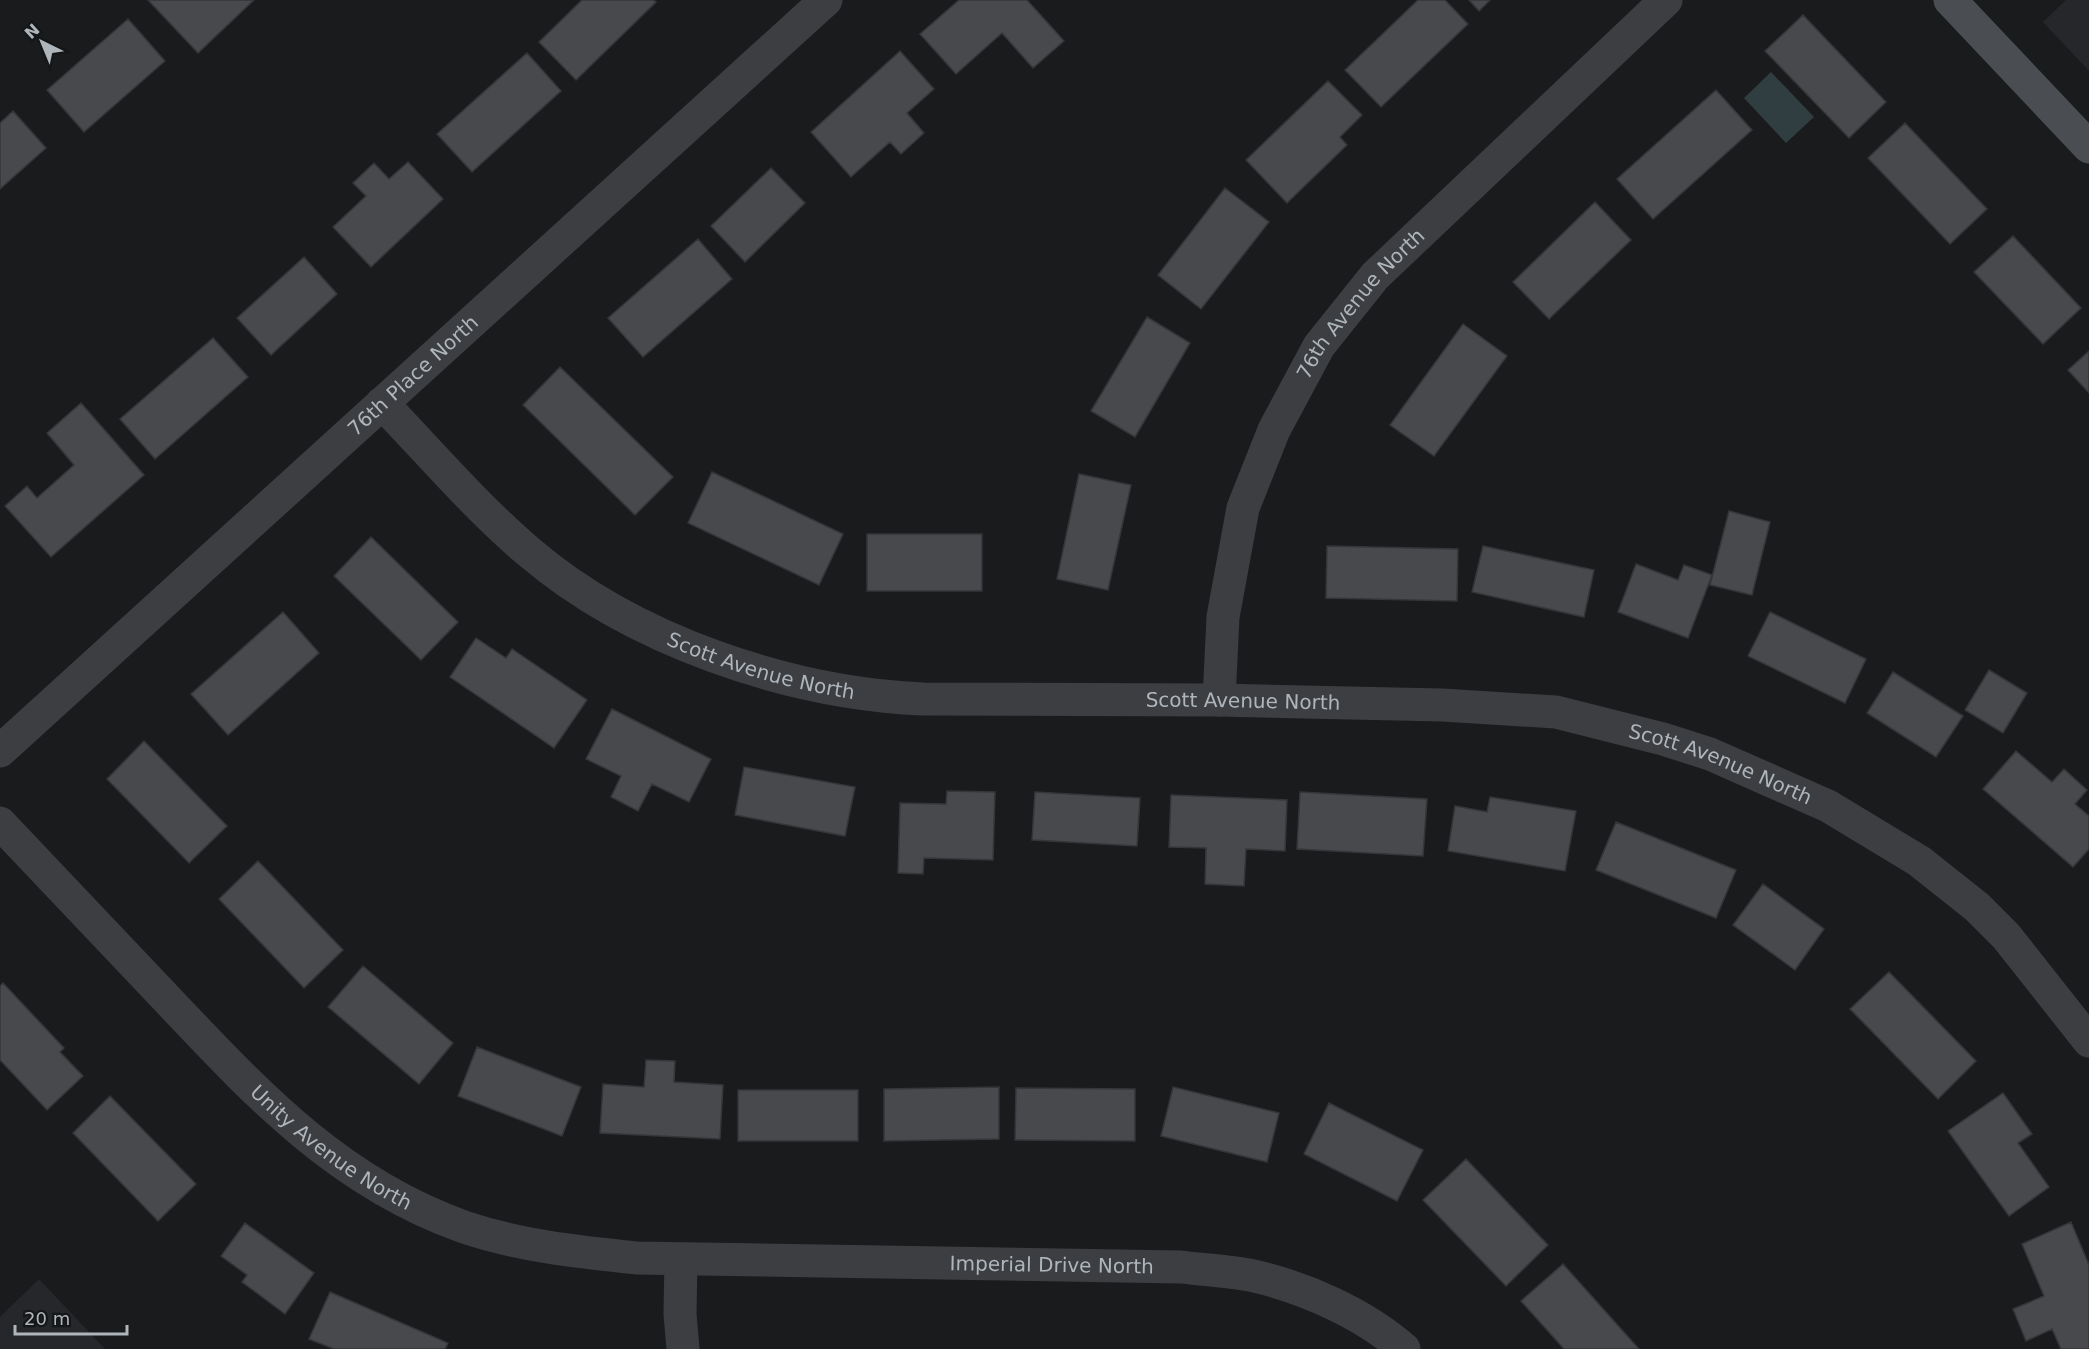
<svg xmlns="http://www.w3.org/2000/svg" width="2089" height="1349" font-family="'DejaVu Sans',sans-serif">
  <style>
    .built { fill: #26272a }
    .water { fill: #313e41 }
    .building { fill: #48494d; stroke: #353639; stroke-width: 1.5 }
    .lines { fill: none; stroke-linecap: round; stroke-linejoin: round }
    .street { stroke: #3c3e42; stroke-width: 33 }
    .secondary { stroke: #4a4e52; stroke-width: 33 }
    .labels { text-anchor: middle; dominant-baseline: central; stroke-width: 4.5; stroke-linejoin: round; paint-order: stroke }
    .street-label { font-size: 20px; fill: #aeb6bc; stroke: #151618 }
  </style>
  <rect width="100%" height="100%" fill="#1a1b1d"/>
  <path class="built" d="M 2066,0 L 2089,0 L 2089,71 L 2043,22 Z
    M 39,1279 L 105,1349 L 0,1349 L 0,1317 Z"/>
  <path class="water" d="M 1771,72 L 1814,117 L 1786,143 L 1744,98 Z"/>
  <path class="building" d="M 148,0 L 254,0 L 198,53 Z
    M 582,0 L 653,0 L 656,2 L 576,80 L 539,42 Z
    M 959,0 L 1027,0 L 1064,41 L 1033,68 L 1002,33 L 956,74 L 920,34 Z
    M 1418,0 L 1445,0 L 1468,24 L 1381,107 L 1345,70 Z
    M 1469,0 L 1490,0 L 1479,11 Z
    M 1803,15 L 1886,102 L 1849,138 L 1765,51 Z
    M 128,19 L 165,61 L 84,132 L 47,90 Z
    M 900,51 L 934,89 L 907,113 L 924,133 L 901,154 L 890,142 L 851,177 L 811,132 Z
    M 527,53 L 561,91 L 472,172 L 437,134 Z
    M 1328,81 L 1362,115 L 1340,137 L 1347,145 L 1287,203 L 1246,160 Z
    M 1716,90 L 1752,130 L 1653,219 L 1617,179 Z
    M 13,111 L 46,148 L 0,189 L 0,123 Z
    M 1905,123 L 1987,209 L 1950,244 L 1868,158 Z
    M 408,162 L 443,199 L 371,267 L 333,227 L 366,196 L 353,183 L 374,163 L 389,179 Z
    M 771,168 L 805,203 L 745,262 L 711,226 Z
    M 1225,188 L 1269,222 L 1201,309 L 1158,275 Z
    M 1595,202 L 1631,240 L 1549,319 L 1513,282 Z
    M 2013,236 L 2081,308 L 2043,344 L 1974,272 Z
    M 698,239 L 732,279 L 643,357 L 608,318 Z
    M 304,257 L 337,294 L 271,355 L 237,318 Z
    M 1147,317 L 1190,343 L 1135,437 L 1091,411 Z
    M 1463,324 L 1507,356 L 1434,456 L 1390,425 Z
    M 213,338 L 248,377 L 155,459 L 120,419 Z
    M 2089,351 L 2089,393 L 2068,370 Z
    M 560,367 L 673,477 L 635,515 L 523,405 Z
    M 81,403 L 144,475 L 51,557 L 5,506 L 27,486 L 37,498 L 74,465 L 47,433 Z
    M 712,472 L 843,534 L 819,585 L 688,523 Z
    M 1079,474 L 1131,485 L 1108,590 L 1057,579 Z
    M 1729,511 L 1770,522 L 1752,595 L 1710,585 Z
    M 867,534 L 982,534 L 982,591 L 867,591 Z
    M 371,537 L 458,622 L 421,660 L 334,576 Z
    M 1327,546 L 1458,549 L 1457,601 L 1326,598 Z
    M 1483,546 L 1594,570 L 1584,617 L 1472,592 Z
    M 1636,564 L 1678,580 L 1684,565 L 1712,575 L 1688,638 L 1618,612 Z
    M 283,612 L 319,653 L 228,735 L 191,694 Z
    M 1770,612 L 1866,659 L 1845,703 L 1748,656 Z
    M 476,638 L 506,658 L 512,649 L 587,700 L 554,748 L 450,677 Z
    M 1989,670 L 2027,693 L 2003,733 L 1965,710 Z
    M 1893,672 L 1963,716 L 1936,757 L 1867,713 Z
    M 612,709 L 711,759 L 689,802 L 652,784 L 638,811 L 611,797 L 621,776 L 586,759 Z
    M 144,741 L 227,826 L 189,863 L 107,779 Z
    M 2016,751 L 2052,782 L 2064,769 L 2087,790 L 2075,804 L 2089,816 L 2089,849 L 2073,867 L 1983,789 Z
    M 744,767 L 855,787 L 845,836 L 735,815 Z
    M 947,791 L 995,792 L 993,860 L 924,858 L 923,874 L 898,873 L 900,803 L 946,804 Z
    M 1035,792 L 1140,798 L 1137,846 L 1032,840 Z
    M 1300,792 L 1427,799 L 1423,856 L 1297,849 Z
    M 1171,795 L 1287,800 L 1285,851 L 1246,849 L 1244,886 L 1205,884 L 1206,848 L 1169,847 Z
    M 1490,797 L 1576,811 L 1565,871 L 1448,851 L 1455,806 L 1487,812 Z
    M 1616,822 L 1736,870 L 1716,918 L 1596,870 Z
    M 258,861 L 343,950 L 304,988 L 219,899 Z
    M 1763,884 L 1824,929 L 1795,970 L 1733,925 Z
    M 363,966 L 453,1043 L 419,1084 L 328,1007 Z
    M 1889,972 L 1976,1061 L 1938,1099 L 1850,1009 Z
    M 3,983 L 64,1048 L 60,1052 L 83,1076 L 47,1110 L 0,1060 L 0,986 Z
    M 477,1047 L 581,1087 L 562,1136 L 458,1096 Z
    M 646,1060 L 675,1061 L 674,1082 L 723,1085 L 720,1139 L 600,1133 L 603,1084 L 644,1087 Z
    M 999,1087 L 999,1139 L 884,1141 L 884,1089 Z
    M 1173,1087 L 1279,1113 L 1267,1162 L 1161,1136 Z
    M 1016,1088 L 1135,1089 L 1135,1141 L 1015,1140 Z
    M 738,1090 L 858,1090 L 858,1141 L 738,1141 Z
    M 2003,1093 L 2032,1134 L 2018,1143 L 2049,1187 L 2009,1216 L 1948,1131 Z
    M 110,1096 L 196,1184 L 158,1221 L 73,1133 Z
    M 1329,1103 L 1423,1150 L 1397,1201 L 1304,1154 Z
    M 1466,1159 L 1548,1245 L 1506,1286 L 1423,1200 Z
    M 2071,1222 L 2089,1265 L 2089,1349 L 2061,1349 L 2052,1329 L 2026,1341 L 2013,1309 L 2044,1296 L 2022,1244 Z
    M 245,1223 L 314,1273 L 285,1314 L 242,1282 L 247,1275 L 221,1256 Z
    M 1563,1264 L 1639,1349 L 1564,1349 L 1521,1301 Z
    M 330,1292 L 448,1343 L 445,1349 L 334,1349 L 309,1339 Z"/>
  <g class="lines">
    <g class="street">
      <path id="s1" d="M 382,403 C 430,453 476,507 529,552 C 632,640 788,693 923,699 L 1219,700 L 1442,705 L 1556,712 L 1663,739 L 1710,754 L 1828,806 L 1919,861 L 1977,907 L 2006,936 L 2089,1041"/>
      <path id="s2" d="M 1219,700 L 1223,617 L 1243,508 L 1274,430 L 1319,346 L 1375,276 L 1666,0"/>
      <path id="s3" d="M 0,751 L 826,0"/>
      <path id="s4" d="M 0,823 C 55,881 110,939 165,997 C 255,1092 337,1182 464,1227 C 520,1246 579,1252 637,1258 L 1181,1267 C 1205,1270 1231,1271 1254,1276 C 1306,1288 1364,1314 1404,1349"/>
      <path d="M 681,1260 L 680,1314 L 683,1349"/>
    </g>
    <path class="secondary" d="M 1950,0 L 2089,147"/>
  </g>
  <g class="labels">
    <g class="street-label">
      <text stroke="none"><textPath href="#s2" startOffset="432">76th Avenue North</textPath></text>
      <text stroke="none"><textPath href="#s3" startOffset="558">76th Place North</textPath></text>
      <text stroke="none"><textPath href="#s1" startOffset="471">Scott Avenue North</textPath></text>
      <text stroke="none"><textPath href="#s1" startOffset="957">Scott Avenue North</textPath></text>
      <text stroke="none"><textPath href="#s1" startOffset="1443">Scott Avenue North</textPath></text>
      <text stroke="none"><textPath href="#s4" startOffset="465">Unity Avenue North</textPath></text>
      <text stroke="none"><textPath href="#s4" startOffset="1212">Imperial Drive North</textPath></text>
    </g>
  </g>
  <g transform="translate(42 42) rotate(317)" stroke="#151618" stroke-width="4.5" paint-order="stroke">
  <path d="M0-4.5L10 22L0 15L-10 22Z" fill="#aeb6bc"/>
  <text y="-9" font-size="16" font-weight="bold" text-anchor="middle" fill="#aeb6bc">N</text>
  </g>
  <path d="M15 1325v9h112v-9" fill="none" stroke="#aeb6bc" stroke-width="3"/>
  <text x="24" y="1325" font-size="18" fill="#aeb6bc" stroke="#151618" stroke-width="4.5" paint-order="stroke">20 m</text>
</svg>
